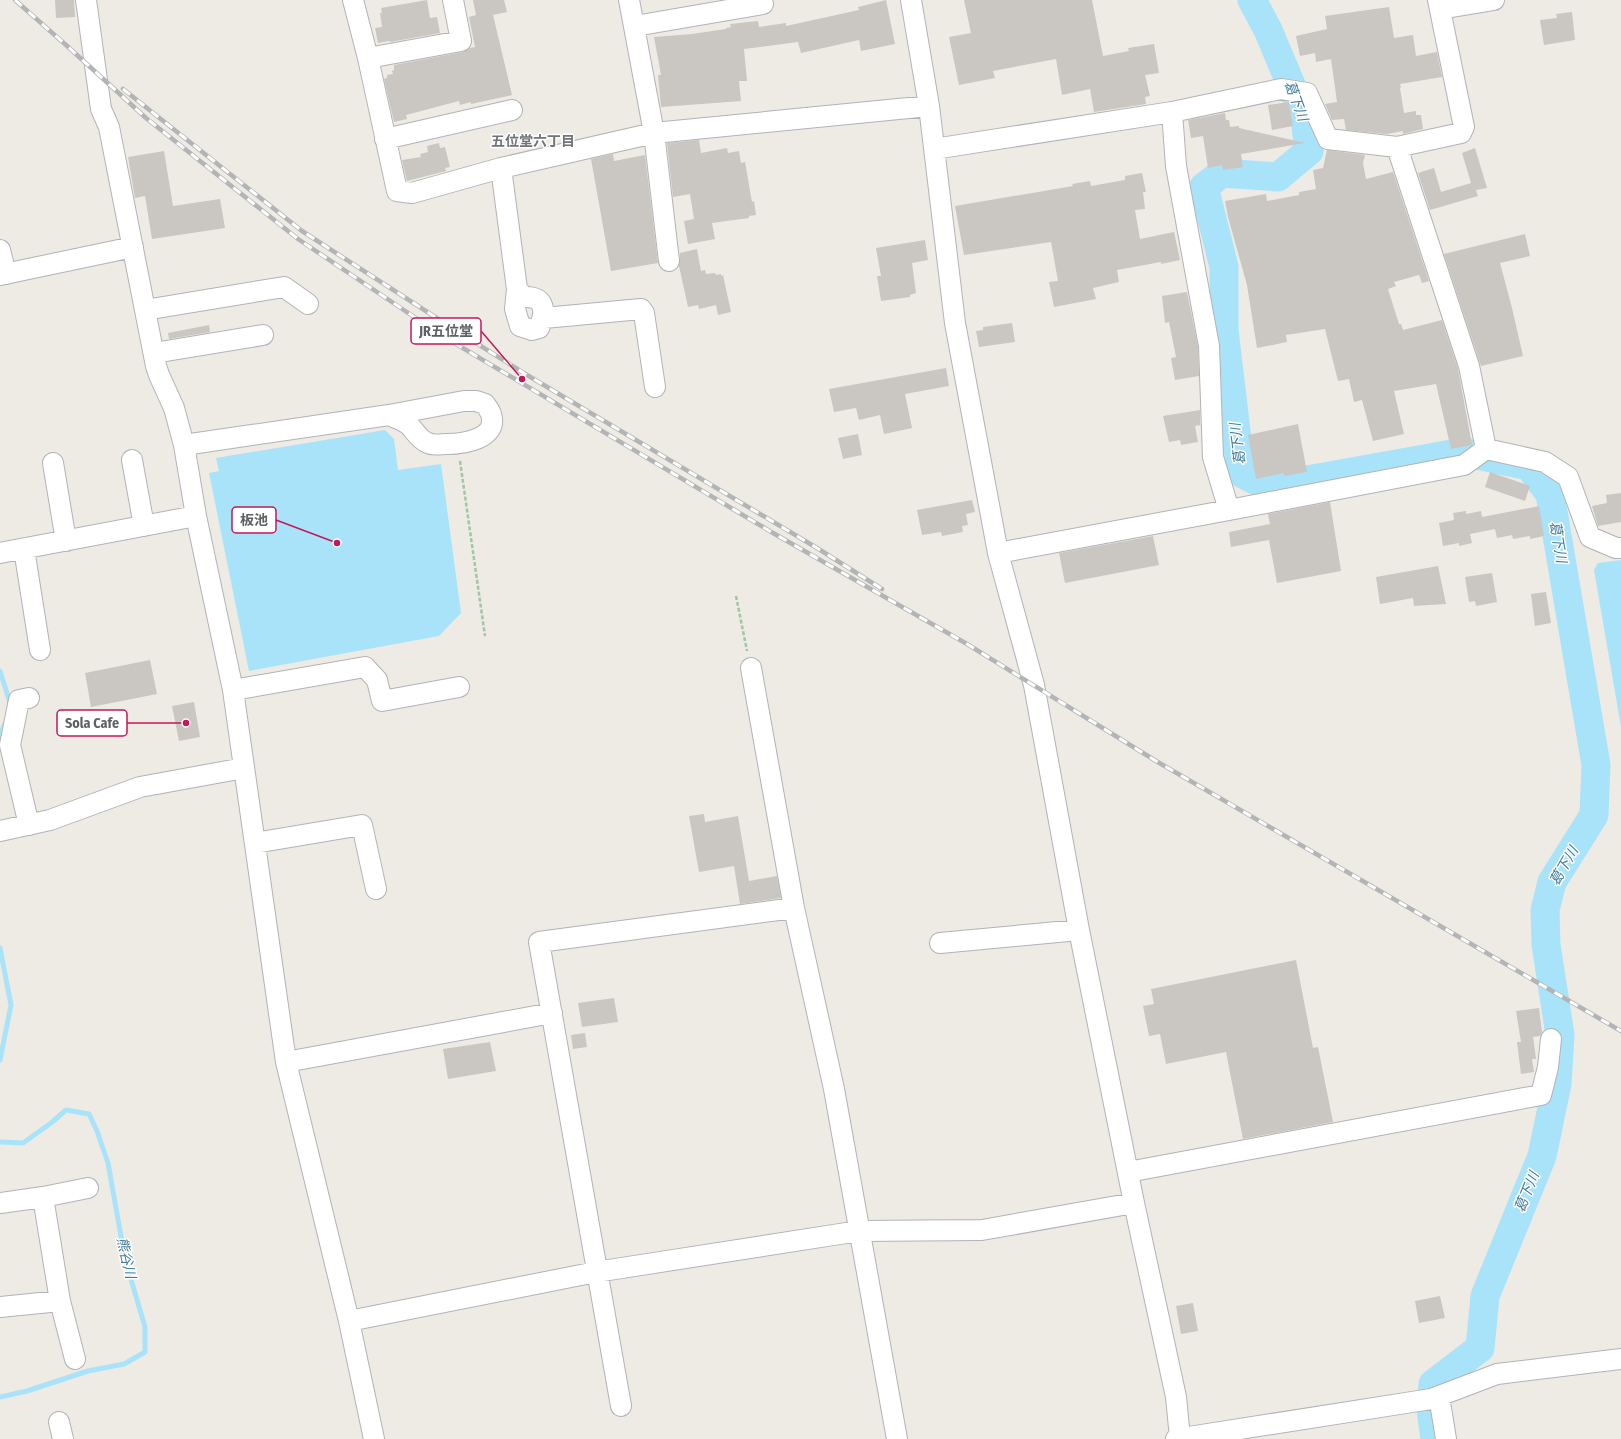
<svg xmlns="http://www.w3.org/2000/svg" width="1621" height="1439" font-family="'Fira Sans Condensed','Noto Sans JP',sans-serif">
  <rect width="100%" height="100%" fill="#eeebe5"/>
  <path fill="#a9e3fa" d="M385,430L394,439L398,470L441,464L461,613L439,636L249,671L209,473L219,471L216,458Z
    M1621,560V727L1594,570L1598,563Z"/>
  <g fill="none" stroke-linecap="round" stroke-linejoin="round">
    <path stroke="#a9e3fa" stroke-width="5" d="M0,671L11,706
      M0,737L4,725
      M0,948L11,1005L0,1060
      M0,1142L23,1143L51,1123L66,1110L89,1114L97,1131L108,1163L125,1259L145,1327V1352L124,1364L88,1371L27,1391L0,1397"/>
    <path stroke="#a9e3fa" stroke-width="29" d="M1252,0L1268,30L1305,118L1309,151L1278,177L1222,173L1204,187L1224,267V330L1241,473L1268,487L1463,452L1529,466L1550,494L1596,765L1594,815L1552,882L1545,910L1546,945L1560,1035L1557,1084L1542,1156L1485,1296L1480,1348L1433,1384L1431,1410L1435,1439"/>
  </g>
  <path fill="#cac6c2" d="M55,0H74L75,17L56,18Z
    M427,0L430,18L437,17L440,33L390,42L389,41L378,43L375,28L382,27L380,13H382L381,8Z
    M473,0H504L507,12L493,15L512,95L471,104V102L460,105L459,101L406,115L407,119L394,122L384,79L387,78V75L393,74L392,71L394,70V65L463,52L470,48L475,47L469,17L476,15Z
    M886,0L895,44L861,51L859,40L801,53L798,42L744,49L747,81H739L741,101L661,107L658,75H661L654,37L692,34L726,29V28L731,27L730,24L758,21L759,27L786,23V26L859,10L858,7Z
    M964,0H1092L1103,56L1129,51L1128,48L1154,44L1159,73L1145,75L1150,96L1145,97L1146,104L1094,112L1090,89L1062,95L1056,59L993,71L995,78L959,85L949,37L971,33Z
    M1389,7L1394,38L1413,35L1416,56L1437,52L1442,77L1400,84L1401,87L1400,88L1404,113L1416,111V115H1421L1423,129L1403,134V131L1387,134L1346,130L1344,119L1332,120L1325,104L1337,102L1331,59L1316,62L1315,53L1300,56L1296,36L1327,29L1325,16Z
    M1572,12L1575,40L1544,45L1540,20L1557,18L1556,14Z
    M1289,102L1293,126L1272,130L1268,105Z
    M1225,113L1226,120H1229L1230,127L1239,126V128L1305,143L1241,154L1243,167L1223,170L1222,165L1208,168L1203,136L1191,138L1188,120Z
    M699,140L701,153L727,148L728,153L739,151L741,163L745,162L752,202L754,201L756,215L749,216V218L712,223L715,239L688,244L684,221L694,219L690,194L673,197L667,143Z
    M439,143L440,148L445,147L450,167L445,168L446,171L407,181L402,160L421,157L420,154L428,152L427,146Z
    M1475,148L1487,188L1476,190L1478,196L1430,210L1418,173L1434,168L1441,192L1471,183L1462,153Z
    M1327,150L1365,155L1363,163L1366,179L1393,172L1429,281L1422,283L1419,275L1394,282L1396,286L1388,289L1399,324H1401L1403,330L1442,320L1458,369L1472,445L1451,449L1436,384L1394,391L1404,434L1373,441L1362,400L1354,402L1349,379L1338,381L1325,329L1286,335L1287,342L1257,348L1247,285L1228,217L1225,201L1266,194L1267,201L1299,195V192L1316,189L1313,170L1323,168Z
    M164,151L173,206L220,199L225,228L152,239L145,196L135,198L128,157Z
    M613,154L614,161L645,155L658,263L611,271L591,159Z
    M1142,173L1146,192H1143L1145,209L1135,210L1140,239L1174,232L1180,260L1161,264V262L1117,270L1119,282L1093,288L1096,299L1054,307L1049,282L1058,281L1051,242L964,255L955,206L1073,186L1072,184L1090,181L1091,186L1125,180V176Z
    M1525,234L1530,256L1500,263L1512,308L1523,356L1481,366L1444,254Z
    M925,240L928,260L912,263L916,293L910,295V297L881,301L877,276H881L876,248Z
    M697,249L701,271L705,270L706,274L715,273L716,275L721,274V276L723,275L731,312L718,315L716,305L699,309L698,305L688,307L679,266L680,253Z
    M1187,292L1198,347L1199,376L1175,380L1171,358L1176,357L1169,322L1165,323L1162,296Z
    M1012,323L1015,342L979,347L976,331L983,330V327Z
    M209,325L210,332L169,339L168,333Z
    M946,368L949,386L905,394L912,428L884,434L880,415L859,420L856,408L834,412L829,389Z
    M1200,410V425L1195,426L1198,442L1181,445L1180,440L1169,442L1163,416Z
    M1298,424L1307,472L1284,476V473L1256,479L1248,435Z
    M858,434L862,455L843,459L838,438Z
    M1490,472L1530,486L1525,501L1485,487Z
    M1621,493V522L1598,526L1592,506L1607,503L1606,495Z
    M972,500L975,512L966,514L968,525L962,526L963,532L942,536L941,532L922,535L917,510Z
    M1330,502L1341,571L1277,583L1269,540L1231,547L1229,532L1270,524L1268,514Z
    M1539,506L1544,536L1530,539V536L1513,539L1512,535L1497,538L1495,529L1470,534L1472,543L1459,546V543L1443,546L1439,523L1454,520L1453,513L1466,511V514L1481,511L1482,517Z
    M1153,536L1159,565L1065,583L1059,553Z
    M1438,566L1446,604L1414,606L1413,598L1380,604L1376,577Z
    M1492,573L1497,602L1476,606L1475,601L1469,602L1465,577Z
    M1546,592L1551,623L1535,626L1531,594Z
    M150,660L157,694L91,707L85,673Z
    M194,702L200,737L179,741L172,706Z
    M704,814L705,822L738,816L749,881L777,876L781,898L740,904L734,866L699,872L689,816Z
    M1296,960L1313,1048L1318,1047L1333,1122L1243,1139L1226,1052L1166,1064L1160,1034L1149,1036L1143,1006L1154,1004L1151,989Z
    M614,998L618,1022L582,1027L578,1003Z
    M1539,1008L1542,1032L1540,1036L1533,1037L1536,1059H1532L1534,1072L1521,1074L1517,1042H1521L1516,1011Z
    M585,1033L587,1047L573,1049L571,1035Z
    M490,1042L496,1071L448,1079L443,1049Z
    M1440,1296L1445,1318L1419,1323L1415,1301Z
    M1193,1303L1198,1331L1181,1334L1176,1306Z"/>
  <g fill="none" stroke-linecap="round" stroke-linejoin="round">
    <g stroke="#b0b3b7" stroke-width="22">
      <path id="minor" d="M86,0L101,109L109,127L156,366L159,375L174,408L184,445L196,516L233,690L286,1062L349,1321L596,1272L859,1231L982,1230L1134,1203
        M353,0L368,58L397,191L412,193L501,168L654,133L929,106
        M629,0L654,133L669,261
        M911,0L929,106L955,323L998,553L1034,685L1079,930L1134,1203L1176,1397L1180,1438
        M1440,9L1494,0
        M635,26L763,4
        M368,58L461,41L453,0
        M1172,112L1176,166L1209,346L1213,457L1229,510
        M385,139L512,110
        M1397,147L1469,366L1486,449
        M934,149L1172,112L1281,89L1307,93L1328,139L1397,147L1461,133L1464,127L1438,0
        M501,168L517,289
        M0,250L6,274
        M0,275L133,247
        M517,289L524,297C546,296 546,312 539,328L532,330L520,326L515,309Z
        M145,310L284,287L308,304
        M544,318L641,309L644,313L655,387
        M154,353L263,335
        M184,445L389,415L464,401H476L485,404C487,407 490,411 491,414C499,439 463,444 447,444C440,444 432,446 426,442C419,439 414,430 409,425C403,420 395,418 389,415
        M132,460L144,526
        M53,463L66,541
        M24,549L40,650
        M0,553L196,516
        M998,553L1229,510L1464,465L1486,449L1545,462L1568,477L1590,537L1616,548H1621
        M751,668L794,908L834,1089L897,1439
        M233,690L365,667L377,680L382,701L459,687
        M29,825L10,745L19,700L29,698
        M0,831L50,820L140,787L244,768
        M255,843L362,825L376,889
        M940,943L1079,930
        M286,1062L552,1013
        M1128,1172L1541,1095L1548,1067L1551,1039
        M43,1197L60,1301L75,1359
        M0,1203L43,1197L88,1188
        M0,1307L60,1301
        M349,1321L374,1439
        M1439,1396L1446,1439
        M621,1406L539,942L794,908
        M59,1422L63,1439
        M1176,1439L1431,1399L1497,1374L1621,1359"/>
    </g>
    <path stroke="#9ec7a3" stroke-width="2.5" stroke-dasharray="4 2" stroke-linecap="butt" d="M460,461L485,636
      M736,596L747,651"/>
    <use href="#minor" stroke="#fff" stroke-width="20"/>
    <g stroke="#b3b4b5" stroke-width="4.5">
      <path id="rail" d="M15,0L66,45L146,118L298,239L441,335L773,533L967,644L1156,761L1621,1031
        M123,89L302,231L446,324L527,375L817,548L882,589"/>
    </g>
    <use href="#rail" stroke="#fff" stroke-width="3" stroke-dasharray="9" stroke-linecap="butt"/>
  </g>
  <g text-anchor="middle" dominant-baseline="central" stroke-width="3" stroke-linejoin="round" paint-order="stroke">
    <g font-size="14" font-style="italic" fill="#417a9b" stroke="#fff">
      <text transform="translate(1296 101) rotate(70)">葛下川</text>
      <text transform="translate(1238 444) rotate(-97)">葛下川</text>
      <text transform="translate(1558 542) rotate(80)">葛下川</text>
      <text transform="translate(1564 866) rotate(-60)">葛下川</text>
      <text transform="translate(1527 1192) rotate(-68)">葛下川</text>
      <text transform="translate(126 1258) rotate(77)">熊谷川</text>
    </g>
    <g font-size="14" font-weight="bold" fill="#6e7477" stroke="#fff">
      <text x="533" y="141">五位堂六丁目</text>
    </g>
  </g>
  <path fill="none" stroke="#c2185b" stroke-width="1.5" d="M522 379L481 331M337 543L276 520M186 723L127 723"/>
  <g fill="#c2185b" stroke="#fff" stroke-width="1.5">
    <circle cx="522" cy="379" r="4"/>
    <circle cx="337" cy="543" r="4"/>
    <circle cx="186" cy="723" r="4"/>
  </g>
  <g fill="#fff" stroke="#c2185b" stroke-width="1.5">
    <rect x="411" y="318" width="70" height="26" rx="4"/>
    <rect x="232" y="507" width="44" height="26" rx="4"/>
    <rect x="57" y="710" width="70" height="26" rx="4"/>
  </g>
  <g font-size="14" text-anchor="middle" font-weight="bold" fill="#5d6165">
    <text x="446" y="336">JR五位堂</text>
    <text x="254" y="525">板池</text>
    <text x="92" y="728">Sola Cafe</text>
  </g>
</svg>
